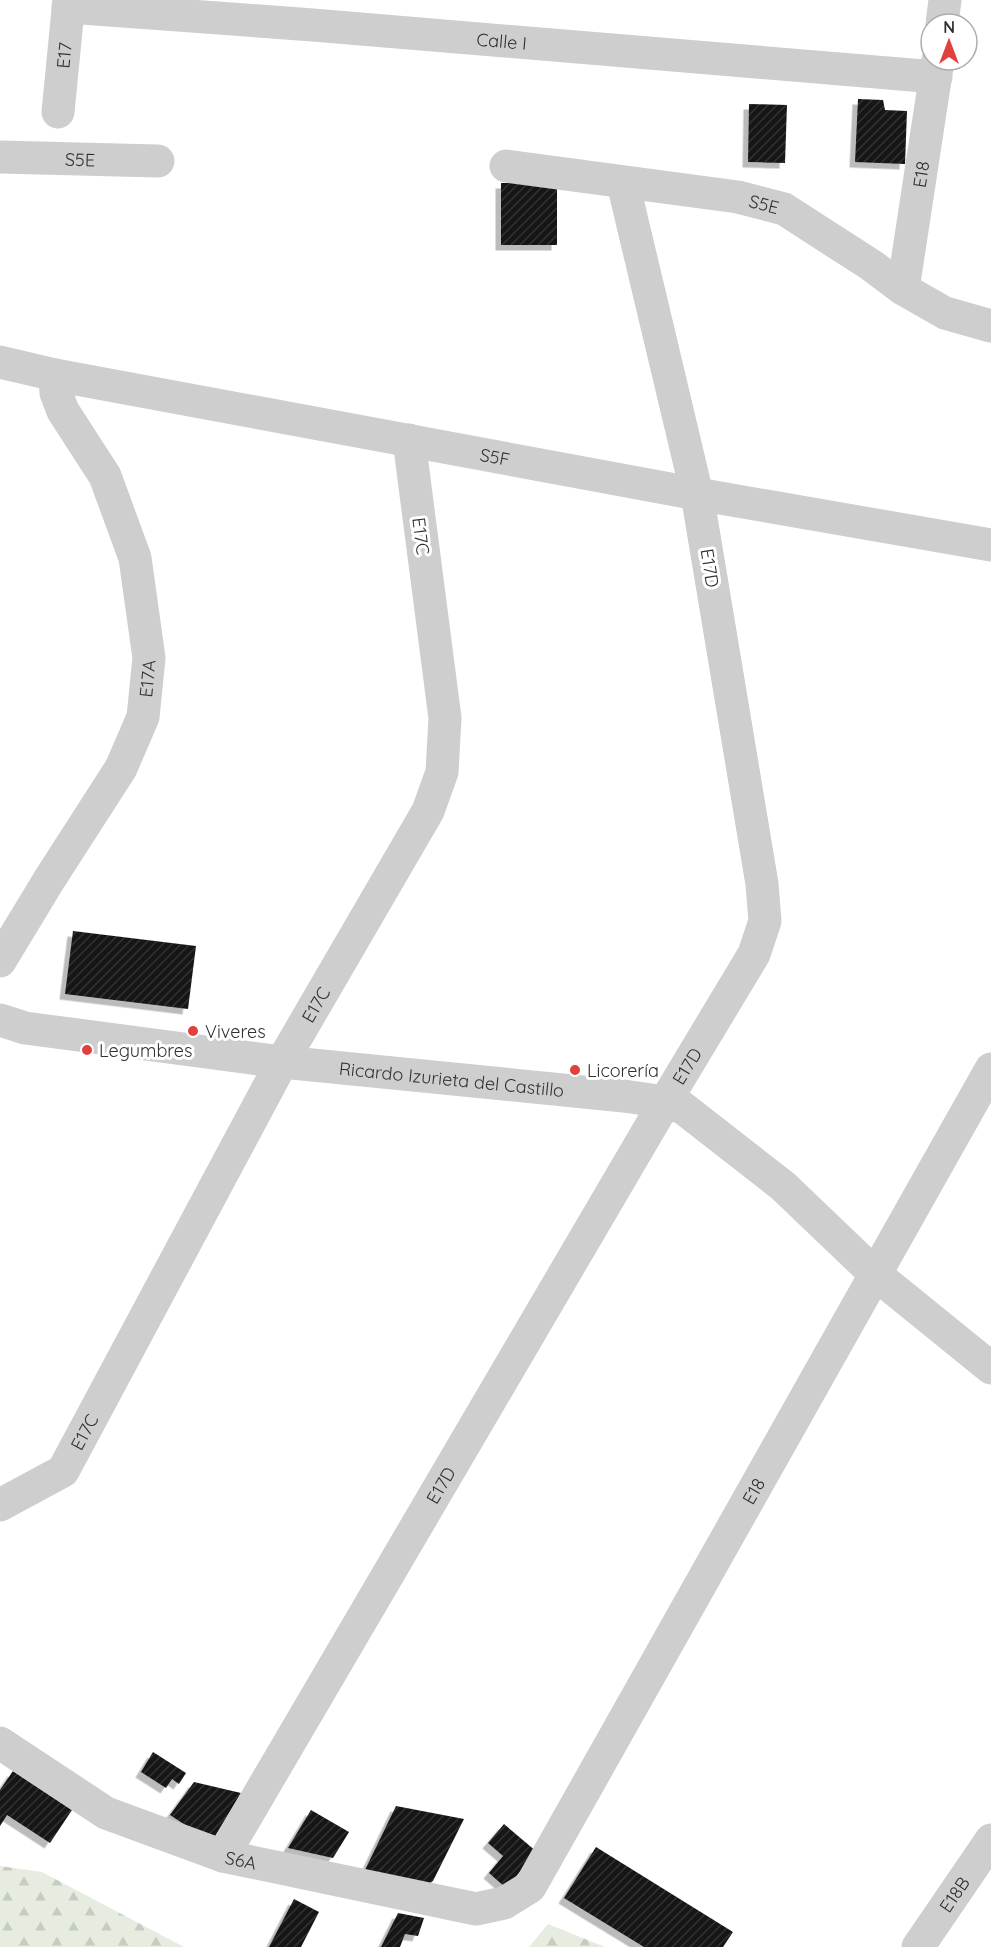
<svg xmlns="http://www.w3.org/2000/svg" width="991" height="1947" font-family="Quicksand,sans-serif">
  <defs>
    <pattern id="forest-firs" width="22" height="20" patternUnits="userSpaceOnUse" patternTransform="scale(1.5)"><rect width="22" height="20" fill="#e6ede0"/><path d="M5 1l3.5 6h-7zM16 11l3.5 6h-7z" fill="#c6ccc1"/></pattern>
    <pattern id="building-hatch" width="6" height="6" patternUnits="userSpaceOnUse" patternTransform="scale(1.5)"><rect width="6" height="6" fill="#181818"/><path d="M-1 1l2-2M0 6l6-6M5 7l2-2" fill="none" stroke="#313131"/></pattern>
    <filter id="shadow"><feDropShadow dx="-5.5" dy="5.5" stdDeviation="0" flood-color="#0004"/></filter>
  </defs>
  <rect width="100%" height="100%" fill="#fff"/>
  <path fill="url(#forest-firs)" d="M0,1866L42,1872L184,1947H0Z
    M548,1924L605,1947H529Z"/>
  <path fill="url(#building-hatch)" filter="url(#shadow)" d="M858,99L883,100L885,110L907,111L905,164L855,162Z
    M749,104L787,105L785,163L748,162Z
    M501,183H557V245H501Z
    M73,931L196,946L188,1009L65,994Z
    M153,1752L186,1773L179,1784L172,1779L166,1788L141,1772Z
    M13,1771L72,1810L50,1843L7,1815L0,1826V1790Z
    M194,1782L241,1793L214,1838L202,1836L170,1815Z
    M396,1806L464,1819L433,1881L429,1884L365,1870Z
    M311,1810L349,1832L333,1858L288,1848Z
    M504,1824L537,1852L506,1888L489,1873L503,1856L488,1843Z
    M596,1847L733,1932L723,1947H644L564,1898Z
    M294,1899L319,1912L301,1947H269Z
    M398,1913L424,1918L418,1936L405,1934L400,1947H381Z"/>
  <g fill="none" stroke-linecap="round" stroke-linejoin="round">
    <g stroke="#cecece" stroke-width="33">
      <path id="s1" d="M68,7L313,25L936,77"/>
      <path d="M942,24L945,0"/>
      <path id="s2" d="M58,112L69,0"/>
      <path id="s3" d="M0,157L158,161"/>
      <path id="s4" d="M506,166L738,197L784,209L871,265L903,289L945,313L991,326"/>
      <path id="s5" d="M903,289L938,60"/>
      <path id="s6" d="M0,362L55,375L697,494L991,545"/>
      <path id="s7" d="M0,961L49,880L121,768L143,717L149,658L135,558L105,476L63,411L56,393L55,375"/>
      <path id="s8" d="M0,1020L25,1028L282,1062L624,1096L665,1102L683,1108L783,1186L875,1274L991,1368"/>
      <path id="s9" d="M0,1505L63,1471L282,1062L428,811L442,772L445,718L409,440"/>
      <path id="s10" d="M0,1743L106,1813L223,1856L476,1909L504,1903L530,1887L991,1069"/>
      <path id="s11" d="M223,1856L665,1102L754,954L765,921L762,884L697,494L623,183"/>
      <path id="s12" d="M918,1947L991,1840"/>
    </g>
  </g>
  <g fill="#e0413c" stroke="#fff" stroke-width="2">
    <circle cx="193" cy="1031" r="6"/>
    <circle cx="87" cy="1050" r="6"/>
    <circle cx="575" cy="1070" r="6"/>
  </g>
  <g text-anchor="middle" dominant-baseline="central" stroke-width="6" stroke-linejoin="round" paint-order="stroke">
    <g font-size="18" fill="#313131" stroke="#fff">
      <text stroke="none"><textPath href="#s1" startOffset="435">Calle I</textPath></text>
      <text stroke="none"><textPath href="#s2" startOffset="57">E17</textPath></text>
      <text stroke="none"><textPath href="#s3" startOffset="80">S5E</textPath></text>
      <text stroke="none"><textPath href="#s5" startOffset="116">E18</textPath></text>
      <text stroke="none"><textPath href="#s4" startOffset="261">S5E</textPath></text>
      <text stroke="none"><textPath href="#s6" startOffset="504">S5F</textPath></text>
      <text transform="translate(421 536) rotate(83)">E17C</text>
      <text transform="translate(710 568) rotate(81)">E17D</text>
      <text stroke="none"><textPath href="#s7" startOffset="322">E17A</textPath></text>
      <text stroke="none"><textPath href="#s9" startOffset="602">E17C</textPath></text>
      <text stroke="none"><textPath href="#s11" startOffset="916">E17D</textPath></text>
      <text stroke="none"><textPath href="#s8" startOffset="456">Ricardo Izurieta del Castillo</textPath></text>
      <text stroke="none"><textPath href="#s9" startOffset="116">E17C</textPath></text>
      <text stroke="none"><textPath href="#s11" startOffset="430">E17D</textPath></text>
      <text stroke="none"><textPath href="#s10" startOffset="1024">E18</textPath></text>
      <text stroke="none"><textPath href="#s10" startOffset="270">S6A</textPath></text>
      <text stroke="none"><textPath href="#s12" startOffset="64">E18B</textPath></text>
    </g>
    <g font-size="18" fill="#313131" stroke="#fff" text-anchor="start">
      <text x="205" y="1031">Viveres</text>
      <text x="99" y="1050">Legumbres</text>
      <text x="587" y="1070">Licorería</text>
    </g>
  </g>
  <g transform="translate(949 42)"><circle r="28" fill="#ffffff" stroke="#adadad" stroke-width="1.5"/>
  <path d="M0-4.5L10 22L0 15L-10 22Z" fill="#e0413c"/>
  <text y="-9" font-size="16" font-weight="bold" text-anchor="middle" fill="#313131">N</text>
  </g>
</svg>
